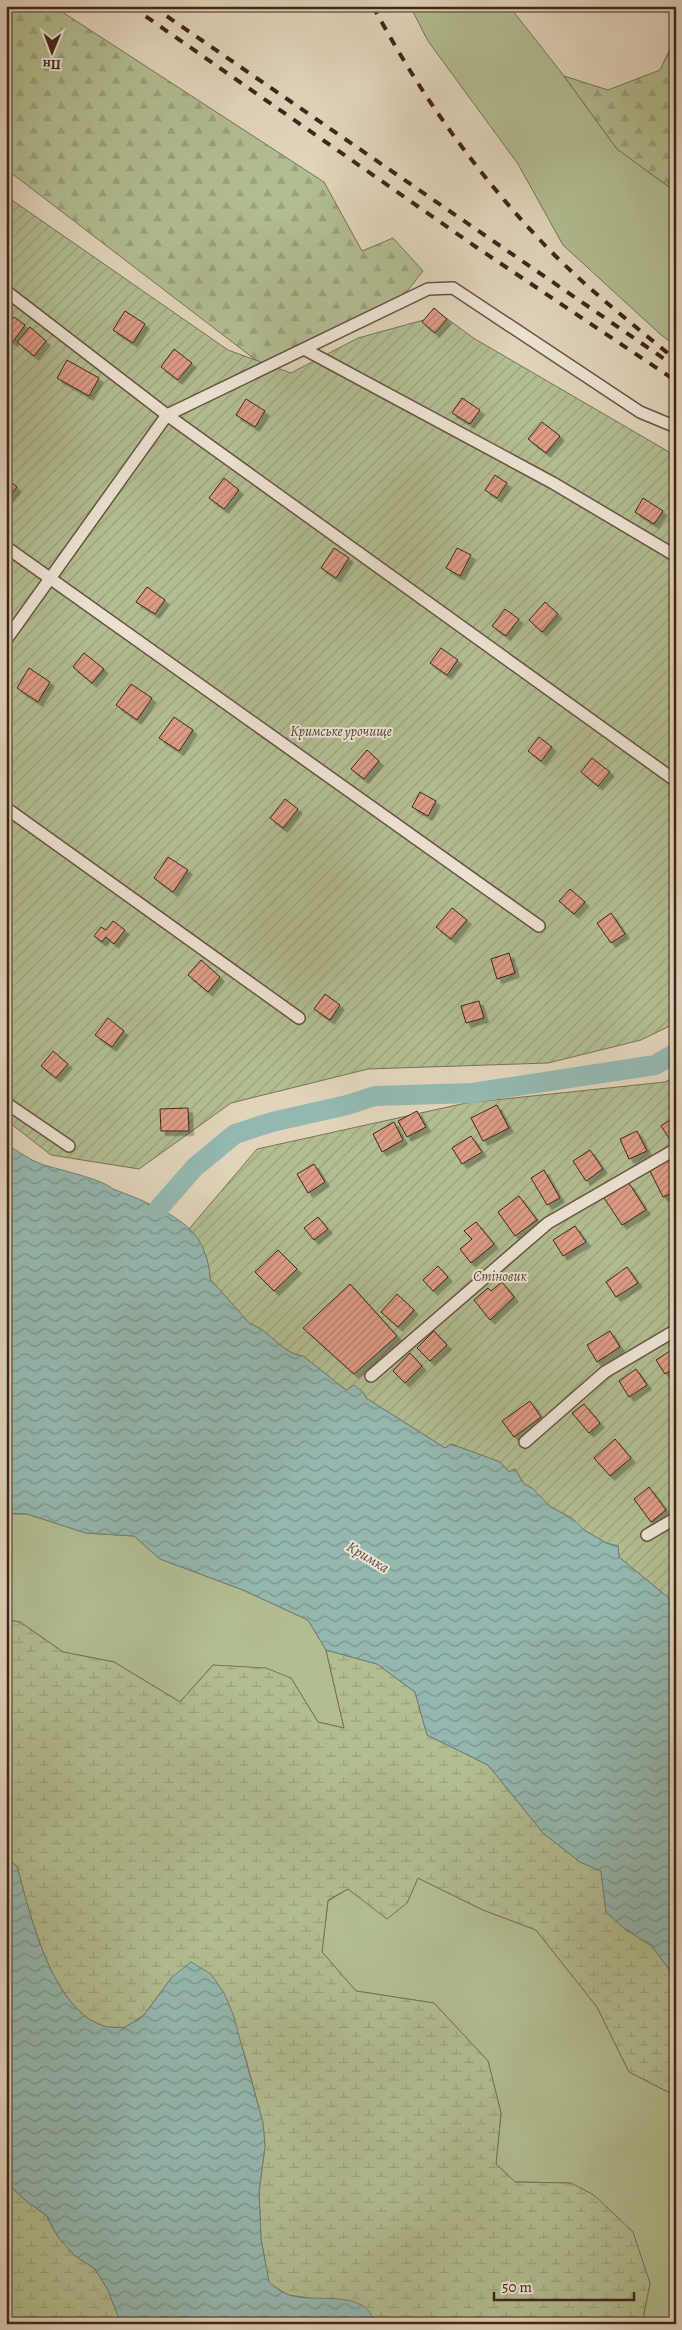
<svg xmlns="http://www.w3.org/2000/svg" width="682" height="2330" font-family="Alegreya,serif">
  <defs>
    <pattern id="forest-firs" width="22" height="20" patternUnits="userSpaceOnUse" patternTransform="scale(1.25)"><rect width="22" height="20" fill="#b2bd91"/><path d="M5 1l3.5 6h-7zM16 11l3.5 6h-7z" fill="#9aa27c"/></pattern>
    <pattern id="wetland-marsh" width="20" height="14" patternUnits="userSpaceOnUse" patternTransform="scale(1.25)"><rect width="20" height="14" fill="#b2bd91"/><path d="M1 5h8M5 5V1M11 12h8M15 12V8" fill="none" stroke="#9aa27c"/></pattern>
    <pattern id="garden-furrows" width="10" height="10" patternUnits="userSpaceOnUse" patternTransform="scale(1.25)"><rect width="10" height="10" fill="#b2bd91"/><path d="M-1 1l2-2M0 10L10 0M9 11l2-2" fill="none" stroke="#9aa27c"/></pattern>
    <pattern id="water-waves" width="16" height="10" patternUnits="userSpaceOnUse" patternTransform="scale(1.25)"><rect width="16" height="10" fill="#94b8b0"/><path d="M0 5q4-4 8 0t8 0" fill="none" stroke="#7a958e"/></pattern>
    <pattern id="building-hatch" width="6" height="6" patternUnits="userSpaceOnUse" patternTransform="scale(1.25)"><rect width="6" height="6" fill="#de9d85"/><path d="M-1 1l2-2M0 6l6-6M5 7l2-2" fill="none" stroke="#b5806c"/></pattern>
    <filter id="shadow"><feDropShadow dx="4.5" dy="4.5" stdDeviation="0" flood-color="#0004"/></filter>
  </defs>
  <rect width="100%" height="100%" fill="#e1d4bb"/>
  <filter id="stains"><feTurbulence type="fractalNoise" baseFrequency=".004" numOctaves="4"/><feColorMatrix values="0 0 0 0 .2 0 0 0 0 .09 0 0 0 0 .02 0 0 0 .5 -.17"/></filter>
  <radialGradient id="worn" r=".72"><stop offset=".6" stop-color="#630" stop-opacity="0"/><stop offset="1" stop-color="#630" stop-opacity=".3"/></radialGradient>
  <path fill="#b2bd91" stroke="#787256" d="M410,6H509L564,76L617,149L676,192V346L660,334L563,245L518,164L428,41Z
    M6,1514H27L86,1533L134,1536L160,1559L243,1590L308,1620L326,1650L344,1728L318,1722L291,1678L213,1665L180,1702L114,1662L63,1652L20,1622L6,1620Z
    M418,1878L483,1910L536,1930L597,2007L629,2072L674,2095L676,2134L672,2140L676,2193V2324H642L650,2283L571,2183L515,2182L496,2164L501,2113L488,2061L434,2003L356,1991L322,1952L328,1901L348,1889L407,1903Z"/>
  <path fill="url(#forest-firs)" stroke="#787256" d="M6,6H53L324,182L362,251L393,238L423,271L404,295L261,364L6,169Z
    M676,36V192L617,149L564,76L608,90L660,70Z"/>
  <path fill="url(#wetland-marsh)" stroke="#787256" d="M6,1620L20,1622L63,1652L114,1662L180,1702L213,1665L266,1668L291,1678L318,1722L344,1728L326,1650L377,1664L415,1692L427,1735L488,1765L543,1833L580,1862L601,1871L606,1912L625,1929L652,1946L676,1979V2099L674,2095L629,2072L597,2007L536,1930L483,1910L418,1878L407,1903L387,1919L348,1889L328,1900L322,1952L356,1991L434,2003L488,2061L501,2113L496,2164L515,2182L571,2183L594,2195L633,2232L650,2283L642,2324H375L374,2317L310,2298L288,2295L269,2283L261,2239L259,2192L265,2146L263,2123L245,2056L238,2035L172,1977L144,2015L124,2028C117,2027 107,2028 101,2025C51,2007 29,1911 17,1866L6,1859Z
    M6,2182L26,2201L46,2215L58,2237L74,2255L95,2269L108,2290L121,2324H6Z"/>
  <path fill="url(#garden-furrows)" stroke="#787256" d="M6,196L228,350L291,373L358,338L442,315L475,339L676,456V1023L641,1040L548,1063L368,1069L231,1103L139,1169L51,1155L6,1120Z
    M676,1076V1604L619,1557L618,1546L606,1543L584,1530L573,1519L551,1507L532,1488L524,1484L515,1469L509,1472L500,1462L451,1444L445,1448L366,1398L363,1392L346,1390L303,1356C282,1354 270,1330 250,1324L210,1279C210,1263 201,1239 189,1229L257,1149L466,1103L665,1082Z"/>
  <path fill="url(#water-waves)" stroke="#727e75" d="M6,1144C18,1151 31,1161 44,1165C60,1170 102,1179 113,1189C137,1198 179,1214 195,1235C204,1245 210,1266 210,1279L250,1324C270,1330 282,1354 303,1356L346,1390L354,1385L363,1392L366,1398L445,1448L451,1444L500,1462L509,1472L515,1469L524,1484L532,1488L551,1507L573,1519L584,1530L606,1543L618,1546L619,1557L676,1604V1979L652,1946L625,1929L606,1912L601,1871L580,1862L543,1833L488,1765L427,1735L415,1692L377,1664L326,1650L308,1620L243,1590L160,1559L134,1536L86,1533L27,1514L6,1513Z
    M6,1859L17,1866C29,1911 51,2007 101,2025C107,2028 117,2027 124,2028L144,2015L172,1977L191,1962L211,1974L224,1993L233,2014L263,2123L265,2146L259,2192L261,2239L269,2282C275,2287 282,2293 289,2295C316,2304 366,2287 375,2324H121L108,2290L95,2269L74,2255L58,2237L46,2215L26,2201L6,2182Z"/>
  <g fill="none" stroke-linecap="round" stroke-linejoin="round">
    <path stroke="#94b8b0" stroke-width="20" d="M159,1208L195,1167L235,1134L272,1122L347,1105L375,1096L472,1093L655,1065L676,1053"/>
  </g>
  <path fill="url(#building-hatch)" stroke="#3e261c" filter="url(#shadow)" d="M434,308L447,319L435,333L422,322Z
    M125,311L145,324L133,343L113,330Z
    M14,317L25,325L13,342L6,338V328Z
    M30,327L46,341L34,356L17,342Z
    M174,349L192,363L178,380L161,367Z
    M67,360L99,378L89,396L57,378Z
    M462,398L480,410L470,424L452,413Z
    M246,399L265,411L255,427L236,415Z
    M542,422L560,436L546,453L528,439Z
    M495,475L507,483L497,498L485,490Z
    M6,478L17,487L6,501Z
    M224,478L239,490L224,509L209,498Z
    M643,498L663,511L654,524L635,512Z
    M334,548L349,558L336,578L321,568Z
    M457,548L471,555L460,576L446,568Z
    M147,587L165,600L155,614L136,602Z
    M545,602L558,614L542,632L529,620Z
    M505,609L519,619L506,636L492,626Z
    M441,648L458,660L447,675L430,663Z
    M84,653L104,669L92,683L73,667Z
    M29,668L50,682L38,702L17,688Z
    M131,684L152,698L137,720L116,705Z
    M174,717L193,730L179,751L159,738Z
    M539,737L552,747L541,761L528,751Z
    M367,750L379,761L364,779L351,769Z
    M592,758L610,772L598,786L581,772Z
    M420,792L436,801L428,816L412,807Z
    M285,799L298,809L283,828L270,818Z
    M168,857L188,870L173,892L154,878Z
    M570,889L585,902L574,914L559,901Z
    M452,908L467,920L451,939L436,927Z
    M611,913L625,934L611,943L597,923Z
    M113,921L125,930L114,944L106,937L102,942L94,936L101,927L106,930Z
    M509,953L515,973L497,979L491,959Z
    M201,960L220,977L208,992L188,975Z
    M325,994L340,1005L330,1020L314,1009Z
    M479,1001L484,1018L466,1023L461,1006Z
    M108,1018L124,1031L112,1047L95,1035Z
    M53,1051L68,1064L56,1078L41,1066Z
    M497,1105L509,1128L483,1141L471,1118Z
    M188,1108L189,1131H161L160,1109Z
    M417,1111L426,1127L407,1137L398,1121Z
    M676,1116V1138L671,1141L661,1126Z
    M394,1122L403,1140L382,1152L373,1134Z
    M637,1131L647,1151L629,1159L620,1139Z
    M471,1136L482,1152L462,1164L452,1148Z
    M590,1150L603,1169L586,1181L573,1161Z
    M669,1156L676,1168V1191L663,1197L648,1167Z
    M314,1164L325,1182L308,1193L297,1174Z
    M544,1170L560,1198L547,1205L531,1178Z
    M629,1183L646,1210L622,1225L604,1198Z
    M519,1196L537,1220L515,1236L498,1212Z
    M318,1217L328,1229L314,1240L304,1228Z
    M476,1222L494,1244L471,1263L460,1249L472,1239L464,1231Z
    M575,1226L586,1242L563,1256L553,1240Z
    M278,1250L297,1269L274,1291L255,1272Z
    M438,1266L448,1277L433,1291L423,1280Z
    M627,1267L638,1283L616,1297L606,1282Z
    M502,1282L514,1297L490,1320L474,1300L488,1288L491,1291Z
    M350,1284L397,1336L354,1374L303,1328Z
    M397,1294L414,1310L398,1327L381,1312Z
    M434,1331L447,1345L430,1361L417,1348Z
    M610,1331L620,1347L597,1362L587,1345Z
    M673,1349L676,1354V1367L665,1374L656,1360Z
    M410,1353L422,1366L405,1383L393,1371Z
    M636,1369L647,1385L629,1397L619,1381Z
    M530,1401L541,1417L514,1437L502,1421Z
    M584,1404L600,1423L589,1433L572,1413Z
    M615,1439L631,1458L610,1476L594,1458Z
    M649,1487L666,1510L651,1522L634,1499Z"/>
  <g fill="none" stroke-linecap="round" stroke-linejoin="round">
    <g stroke="#675244" stroke-width="14">
      <path id="service" d="M6,291L167,415L676,781
        M304,349L553,483L676,556
        M6,547L539,926
        M6,640L167,415L428,289L453,288L640,412L676,427
        M6,808L299,1018
        M6,1103L69,1146
        M371,1376L548,1223L676,1149
        M525,1442L605,1372L676,1330
        M647,1535L676,1518"/>
    </g>
    <use href="#service" stroke="#ece3d3" stroke-width="11"/>
    <path stroke="#3e261c" stroke-width="4" stroke-dasharray="9 9" stroke-linecap="butt" d="M131,6L476,247L676,381
      M152,6L676,367
      M373,6C418,91 474,170 540,240C581,284 629,321 676,360"/>
  </g>
  <g text-anchor="middle" dominant-baseline="central" stroke-width="4" stroke-linejoin="round" paint-order="stroke">
    <g font-size="14" font-style="italic" fill="#543" stroke="#ece3d3">
      <text x="341" y="731">Кримське урочище</text>
      <text x="500" y="1276">Стіновик</text>
    </g>
    <g font-size="15" font-style="italic" fill="#544a41" stroke="#ece3d3">
      <text transform="translate(368 1557) rotate(31)">Кримка</text>
    </g>
  </g>
  <rect width="682" height="2330" fill="none" stroke="#e1d4bb" stroke-width="25"/>
  <rect x="8" y="8" width="667" height="2315" fill="none" stroke="#3e261c" stroke-width="2.5"/>
  <rect x="12" y="12" width="657" height="2305" fill="none" stroke="#3e261c"/>
  <g transform="translate(52 52) rotate(181)" stroke="#ece3d3" stroke-width="4" paint-order="stroke">
  <path d="M0-4L9 19L0 12L-9 19Z" fill="#3e261c"/>
  <text y="-8" font-size="14" font-weight="bold" text-anchor="middle" fill="#3e261c">Пн</text>
  </g>
  <path d="M494 2292v8h140v-8" fill="none" stroke="#3e261c" stroke-width="2.5"/>
  <text x="502" y="2292" font-size="15" fill="#3e261c" stroke="#ece3d3" stroke-width="4" paint-order="stroke">50 m</text>
  <rect width="100%" height="100%" filter="url(#stains)"/>
  <rect width="100%" height="100%" fill="url(#worn)"/>
</svg>
